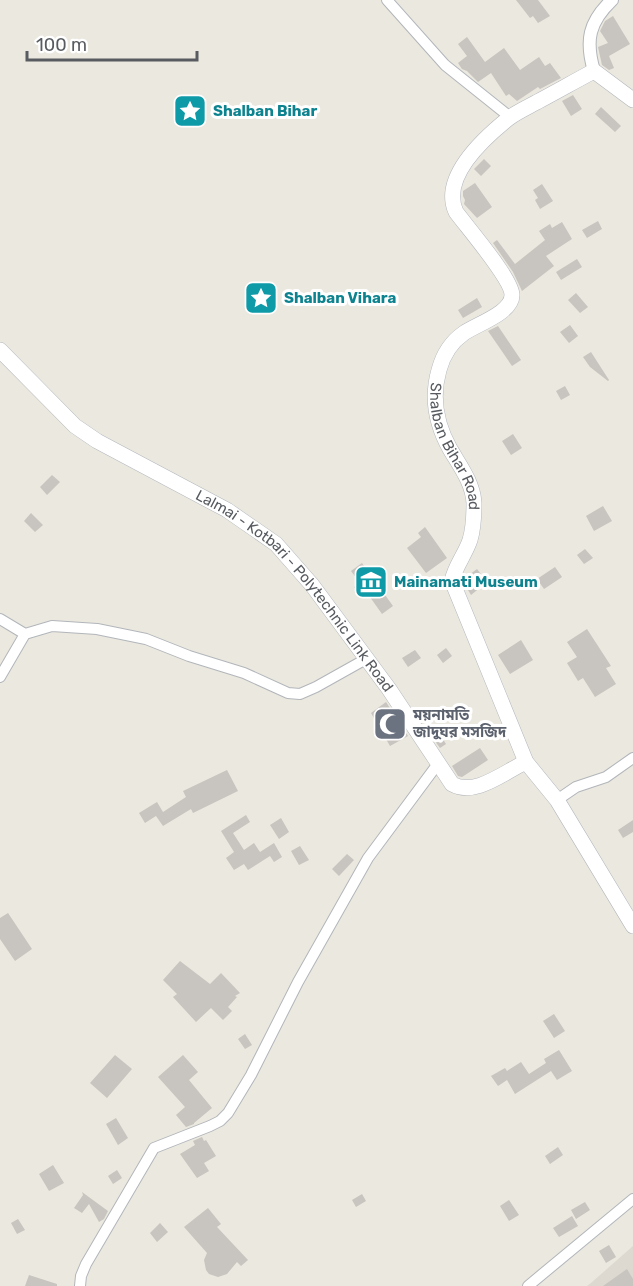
<svg xmlns="http://www.w3.org/2000/svg" width="633" height="1286" font-family="Rubik,'Noto Sans Bengali',sans-serif">
  <rect width="100%" height="100%" fill="#ebe8df"/>
  <path fill="#ddd9d1" d="M633,1246V1286H587L591,1283Z"/>
  <path fill="#c8c4bf" d="M516,0H538L550,16L538,23L533,16L530,18Z
    M613,16L630,44L609,56L614,68L609,70L602,65L598,47L608,43L600,31L605,21Z
    M467,37L485,62L504,48L520,70L539,57L545,66L550,63L561,78L540,89L538,87L517,101L509,94L506,96L491,73L478,82L467,71L462,69L458,63L467,56L458,44Z
    M573,95L582,109L571,116L562,101Z
    M601,107L621,126L615,132L595,114Z
    M484,159L491,166L481,176L474,169Z
    M475,183L492,207L477,218L464,204L465,200L463,196V191Z
    M542,184L553,201L540,209L535,200L538,198L533,190Z
    M598,221L602,229L587,238L582,230Z
    M562,222L572,239L546,256L554,266L522,291L513,272L493,243L497,240L515,264L545,240L539,231L550,224L552,228Z
    M577,259L582,267L561,280L556,272Z
    M576,293L588,307L580,313L568,300Z
    M477,298L482,307L463,318L458,310Z
    M570,325L578,336L569,343L560,332Z
    M498,326L521,360L512,366L488,331Z
    M591,352L609,380L608,381L590,367L583,357Z
    M565,386L570,395L561,400L556,391Z
    M513,434L522,448L511,455L502,441Z
    M52,475L60,482L47,495L40,487Z
    M603,506L612,521L594,531L586,516Z
    M31,513L43,525L35,532L24,521Z
    M425,527L447,558L426,573L407,548L421,537L418,533Z
    M585,549L593,558L584,564L577,555Z
    M362,563L393,606L382,614L365,590L359,594L354,587L360,583L351,571Z
    M555,567L562,577L544,589L537,579Z
    M477,569L487,582L471,595L462,580Z
    M587,629L611,666L606,668L616,684L595,697L583,678L578,681L567,663L577,657L567,642Z
    M521,640L533,660L510,674L498,655Z
    M446,648L452,656L443,663L437,655Z
    M415,650L421,658L408,667L402,658Z
    M386,702L408,736L390,746L371,713Z
    M439,733L446,744L440,748L432,737Z
    M480,748L488,760L462,777L458,776L452,766Z
    M227,770L238,791L193,813L191,809L163,826L156,816L159,814L145,823L139,813L157,802L163,812L186,797L183,791Z
    M246,815L250,822L233,833L244,850L254,843L260,852L274,843L282,857L274,862L270,856L248,870L244,864L234,870L226,858L234,852L221,831Z
    M281,818L289,832L279,839L270,825Z
    M633,820V832L623,838L618,830Z
    M300,846L309,860L299,865L291,851Z
    M347,854L354,860L339,876L332,869Z
    M8,913L32,949L15,961L0,939V918Z
    M180,961L210,984L221,973L240,993L235,996L237,997L228,1007L232,1011L223,1020L211,1008L196,1022L173,997L177,994L163,980Z
    M554,1014L565,1031L554,1038L543,1021Z
    M245,1034L252,1045L245,1049L238,1039Z
    M559,1050L572,1071L557,1080L551,1071L515,1094L507,1080L498,1086L491,1076L505,1068L507,1071L521,1062L529,1074L546,1063L544,1059Z
    M115,1055L132,1069L107,1098L90,1083Z
    M183,1055L198,1072L189,1080L212,1108L194,1123V1124L186,1127L176,1115L185,1107L158,1077Z
    M116,1118L128,1138L118,1145L106,1124Z
    M202,1137L204,1141L206,1140L216,1156L204,1163L209,1171L197,1178L180,1154L195,1145L193,1141Z
    M558,1147L563,1155L550,1164L545,1156Z
    M53,1165L64,1183L49,1191L39,1174Z
    M117,1170L122,1178L113,1184L108,1176Z
    M82,1192L108,1211L104,1219L99,1222L89,1204L82,1213L74,1208L83,1195Z
    M362,1194L366,1201L356,1207L352,1200Z
    M509,1200L519,1215L509,1221L500,1206Z
    M585,1202L590,1210L576,1219L571,1210Z
    M208,1208L221,1224L217,1227L248,1260L241,1266L237,1262L227,1274L218,1277L209,1274L206,1270L204,1260L207,1253L184,1227Z
    M572,1216L578,1226L559,1237L553,1228Z
    M18,1219L25,1230L17,1234L11,1223Z
    M160,1223L168,1232L157,1242L150,1233Z
    M609,1245L616,1257L606,1263L599,1251Z
    M627,1269L633,1279V1286H603Z
    M29,1275L57,1284V1286H25Z"/>
  <g fill="none" stroke-linecap="round" stroke-linejoin="round">
    <g stroke="#b2b6ba" stroke-width="12">
      <path id="minor" d="M387,0L445,65L510,117
        M0,619L25,634
        M0,677L25,634L52,626L97,629L146,639L189,656L244,673L288,693L300,694L316,687L366,659
        M557,800L576,787L606,777L633,758
        M80,1286L81,1276L86,1264L154,1148L210,1126L220,1121L228,1113L251,1075L298,982L368,858L437,765
        M528,1286L633,1199"/>
    </g>
    <g stroke="#b2b6ba" stroke-width="14">
      <path id="tertiary" d="M594,71C585,40 589,22 612,0"/>
    </g>
    <g stroke="#b3b7bc" stroke-width="16">
      <g id="secondary">
        <path id="s1" d="M633,100L594,71C575,81 556,92 537,102C528,107 517,112 509,118C484,138 440,177 456,212C467,227 512,279 512,295C512,313 477,324 464,333C451,342 443,355 439,370C431,398 436,424 450,449C460,466 473,483 474,503C474,514 473,530 470,540C465,555 455,566 452,581L526,762L557,800L633,926"/>
        <path id="s2" d="M0,350L75,426L97,441L227,510L276,544L312,585L389,689L452,784C475,797 504,772 526,762"/>
      </g>
    </g>
    <use href="#minor" stroke="#fff" stroke-width="10"/>
    <use href="#tertiary" stroke="#fff" stroke-width="12"/>
    <use href="#secondary" stroke="#fff" stroke-width="15"/>
  </g>
  <defs>
    <g id="sight-square" transform="scale(1.725)"><rect x="-9" y="-9" width="18" height="18" rx="4" fill="#0f9aa8" stroke="#fff"/><path d="M0-6L1.8-2.2L6-1.7L2.9 1.2L3.7 5.4L0 3.3L-3.7 5.4L-2.9 1.2L-6-1.7L-1.8-2.2Z" fill="#fff"/></g>
    <g id="museum-square" transform="scale(1.725)"><rect x="-9" y="-9" width="18" height="18" rx="4" fill="#0f9aa8" stroke="#fff"/><path d="M0-6L6-3V-2H-6V-3ZM-5-1h2V3h-2ZM-1-1h2V3h-2ZM3-1h2V3H3ZM-6 4H6V6H-6Z" fill="#fff"/></g>
    <g id="mosque-square" transform="scale(1.725)"><rect x="-9" y="-9" width="18" height="18" rx="4" fill="#6b7280" stroke="#fff"/><path d="M3.5-4.9A6 6 0 1 0 3.5 4.9A5 5 0 1 1 3.5-4.9Z" fill="#fff"/></g>
  </defs>
  <g fill-rule="evenodd">
    <use href="#sight-square" x="190" y="111"/>
    <use href="#sight-square" x="261" y="298"/>
    <use href="#museum-square" x="371" y="582"/>
    <use href="#mosque-square" x="390" y="724"/>
  </g>
  <g text-anchor="middle" dominant-baseline="central" stroke-width="6" stroke-linejoin="round" paint-order="stroke">
    <g font-size="15" font-weight="bold" fill="#0d838f" stroke="#fff" text-anchor="start">
      <text x="213" y="111">Shalban Bihar</text>
      <text x="284" y="298">Shalban Vihara</text>
      <text x="394" y="582">Mainamati Museum</text>
    </g>
    <g font-size="15" fill="#585c60" stroke="#fff">
      <text stroke="none"><textPath href="#s1" startOffset="552">Shalban Bihar Road</textPath></text>
      <text stroke="none"><textPath href="#s2" startOffset="386">Lalmai - Kotbari - Polytechnic Link Road</textPath></text>
    </g>
    <g font-size="15" font-weight="bold" fill="#5b616d" stroke="#fff" text-anchor="start">
      <text x="413" y="715">ময়নামতি<tspan x="413" dy="17">জাদুঘর মসজিদ</tspan></text>
    </g>
  </g>
  <path d="M27 51v9h170v-9" fill="none" stroke="#585c60" stroke-width="3"/>
  <text x="36" y="51" font-size="18" fill="#585c60" stroke="#ffffff" stroke-width="4.5" paint-order="stroke">100 m</text>
</svg>
